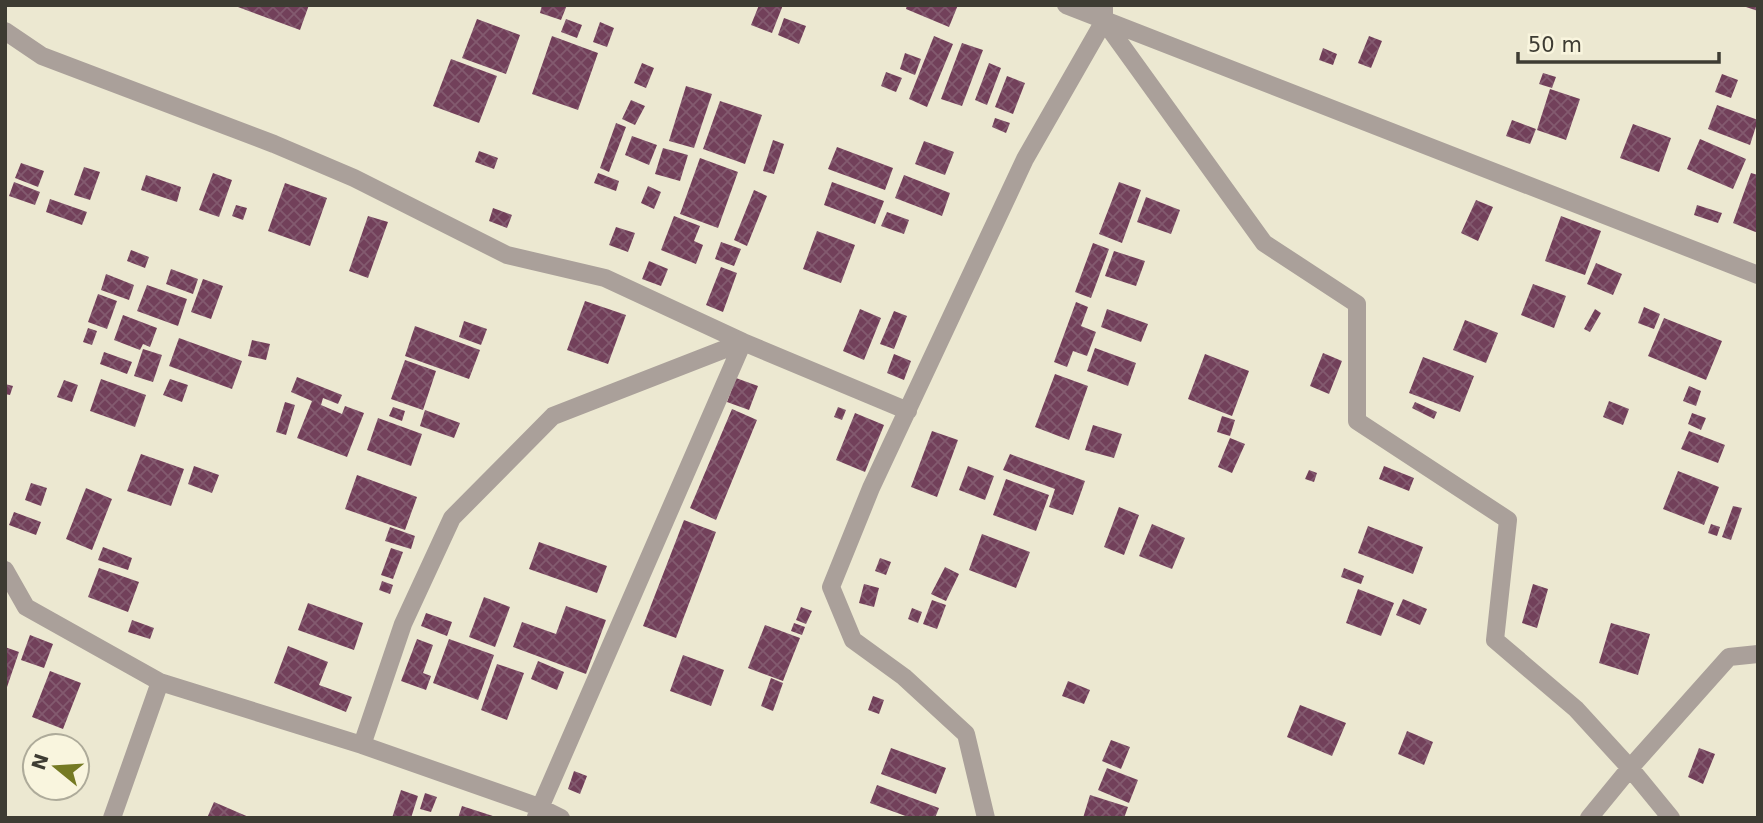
<svg xmlns="http://www.w3.org/2000/svg" width="1763" height="823" font-family="'DejaVu Sans',sans-serif">
  <defs>
    <pattern id="building-cross-hatch" width="8" height="8" patternUnits="userSpaceOnUse" patternTransform="scale(1.75)"><rect width="8" height="8" fill="#72405a"/><path d="M0 0l8 8M0 8l8-8" fill="none" stroke="#835a6f"/></pattern>
  </defs>
  <rect width="100%" height="100%" fill="#ece8d1"/>
  <path fill="url(#building-cross-hatch)" d="M238,5H309L300,30L238,7Z
    M542,5H567L561,20L540,13Z
    M759,5H783L772,33L751,25Z
    M907,5H958L949,27L906,9Z
    M1743,5H1758V11L1743,6Z
    M784,18L806,26L799,44L778,35Z
    M477,19L520,35L506,74L462,58Z
    M566,19L582,25L577,38L561,32Z
    M600,22L614,28L607,47L593,42Z
    M552,36L598,53L578,110L532,94Z
    M934,36L953,44L927,107L909,99Z
    M1369,36L1382,41L1371,68L1358,63Z
    M962,43L983,50L962,106L941,99Z
    M1323,48L1337,54L1333,65L1319,60Z
    M905,53L921,59L915,75L900,69Z
    M451,59L497,76L479,123L433,106Z
    M642,63L654,68L646,88L634,83Z
    M989,63L1001,68L987,105L975,100Z
    M886,72L902,78L896,92L881,86Z
    M1543,73L1556,77L1552,88L1539,84Z
    M1722,74L1738,80L1731,98L1715,92Z
    M1007,76L1025,83L1013,114L995,107Z
    M686,86L712,94L694,148L669,141Z
    M1550,89L1580,99L1566,140L1537,130Z
    M631,100L645,106L635,125L622,119Z
    M720,101L762,115L745,164L703,149Z
    M1717,105L1758,120L1750,145L1708,129Z
    M995,118L1010,123L1006,133L992,127Z
    M1512,120L1536,129L1530,144L1506,136Z
    M616,123L626,127L609,172L600,168Z
    M1633,124L1671,138L1659,172L1620,158Z
    M632,136L657,145L649,165L625,155Z
    M1700,139L1746,159L1733,189L1687,169Z
    M773,140L784,144L774,174L763,171Z
    M924,141L954,152L945,175L915,164Z
    M837,147L893,168L885,190L828,169Z
    M663,148L688,155L680,181L655,174Z
    M479,151L498,158L494,169L475,162Z
    M700,158L738,172L718,228L680,214Z
    M21,163L44,171L38,187L15,178Z
    M84,167L100,172L90,200L74,195Z
    M213,173L232,180L219,217L199,210Z
    M598,173L619,181L616,191L594,183Z
    M1751,173L1758,175V233L1733,223Z
    M146,175L181,187L177,202L141,190Z
    M904,175L950,193L942,216L895,198Z
    M14,182L40,192L35,205L9,196Z
    M832,182L884,201L875,224L824,205Z
    M1119,182L1141,190L1122,243L1099,234Z
    M285,183L327,198L310,246L268,231Z
    M648,186L661,192L654,209L641,203Z
    M754,190L767,196L747,246L734,240Z
    M1146,197L1180,210L1171,234L1137,222Z
    M50,199L87,212L82,225L46,212Z
    M1476,200L1493,207L1478,241L1461,233Z
    M236,205L247,208L243,220L232,216Z
    M1697,205L1722,213L1718,223L1694,215Z
    M493,208L512,215L507,228L489,221Z
    M887,212L909,220L904,234L881,226Z
    M368,216L388,222L368,278L349,271Z
    M674,216L700,226L694,241L703,245L696,264L661,250Z
    M1561,216L1601,231L1585,275L1545,261Z
    M616,227L635,233L628,252L609,245Z
    M817,231L855,245L841,283L803,269Z
    M721,242L741,249L734,266L715,259Z
    M1093,243L1109,249L1091,298L1075,292Z
    M131,250L149,257L145,268L127,261Z
    M1114,251L1145,261L1136,286L1105,276Z
    M649,261L668,269L661,286L642,279Z
    M1596,263L1622,274L1613,295L1587,284Z
    M721,267L737,273L723,312L706,305Z
    M171,269L198,279L193,294L166,284Z
    M106,274L134,285L129,300L101,290Z
    M203,279L223,286L211,319L191,312Z
    M1533,284L1566,296L1554,328L1521,315Z
    M147,285L187,299L178,326L137,311Z
    M98,294L117,301L107,329L88,322Z
    M585,301L626,315L608,364L567,350Z
    M1076,302L1088,307L1081,326L1096,332L1087,356L1073,351L1067,367L1054,362Z
    M1644,307L1660,314L1654,329L1638,323Z
    M860,309L881,318L864,360L843,351Z
    M1107,309L1148,324L1141,342L1101,327Z
    M1595,309L1601,313L1590,332L1584,329Z
    M894,311L907,316L894,349L880,344Z
    M123,315L157,328L150,347L143,344L140,350L114,340Z
    M1664,318L1722,341L1706,380L1648,356Z
    M1465,320L1498,333L1486,363L1453,350Z
    M464,321L487,329L481,345L459,337Z
    M415,326L480,350L469,379L405,356Z
    M88,328L97,331L92,345L83,342Z
    M179,338L242,361L232,389L169,366Z
    M252,340L270,344L266,360L248,356Z
    M1095,348L1136,363L1128,386L1087,371Z
    M143,349L162,355L153,382L134,376Z
    M104,352L132,362L127,374L100,364Z
    M1323,353L1342,361L1329,394L1310,386Z
    M894,354L911,361L904,380L887,373Z
    M1205,354L1249,371L1232,416L1188,399Z
    M1423,357L1474,376L1460,412L1409,393Z
    M405,360L436,371L423,410L391,399Z
    M1055,374L1088,386L1069,440L1035,427Z
    M297,377L342,395L338,404L323,398L321,405L342,414L345,406L364,413L347,457L297,438L312,401L291,392Z
    M736,378L758,386L749,410L727,402Z
    M101,379L146,395L135,427L90,411Z
    M170,379L188,385L182,402L163,395Z
    M64,380L78,385L72,402L57,397Z
    M5,384L13,386L10,395L5,394Z
    M1689,386L1701,391L1696,406L1683,401Z
    M1609,401L1629,409L1623,425L1603,417Z
    M285,402L295,405L286,435L276,432Z
    M1415,402L1437,412L1434,419L1412,408Z
    M393,407L405,411L402,421L389,416Z
    M838,407L846,410L842,420L834,417Z
    M732,409L757,420L716,520L690,508Z
    M425,410L460,423L454,438L420,426Z
    M855,413L884,425L865,472L836,460Z
    M1692,413L1706,418L1701,430L1688,424Z
    M1222,416L1235,420L1230,436L1217,432Z
    M378,418L422,434L411,466L367,450Z
    M1093,425L1122,434L1114,458L1085,450Z
    M932,431L958,440L937,497L911,487Z
    M1689,431L1725,445L1718,463L1681,449Z
    M1230,438L1245,444L1232,473L1218,467Z
    M141,454L184,469L171,506L127,491Z
    M1010,454L1085,481L1073,515L1049,507L1055,489L1003,470Z
    M194,466L219,475L212,493L188,484Z
    M968,466L994,476L985,500L959,490Z
    M1384,466L1414,478L1409,491L1379,479Z
    M1309,470L1317,473L1314,482L1305,479Z
    M1678,471L1719,487L1704,525L1663,509Z
    M357,475L417,497L405,530L345,509Z
    M1006,479L1049,495L1036,531L993,515Z
    M31,483L47,488L41,506L25,500Z
    M86,488L112,499L92,550L66,539Z
    M1733,506L1742,508L1731,540L1722,537Z
    M1119,507L1139,515L1124,555L1104,547Z
    M14,512L41,522L36,535L9,525Z
    M684,520L716,532L676,638L643,626Z
    M1152,524L1185,538L1172,569L1139,556Z
    M1711,524L1720,527L1717,536L1708,533Z
    M1368,526L1423,547L1413,574L1358,553Z
    M390,527L415,536L411,549L385,541Z
    M982,534L1030,552L1016,588L969,570Z
    M539,542L607,566L597,593L529,569Z
    M103,547L132,558L128,570L98,560Z
    M391,548L403,552L393,579L381,575Z
    M880,558L891,562L886,575L875,571Z
    M945,567L959,574L946,601L931,594Z
    M99,568L139,582L128,612L88,597Z
    M1344,568L1364,576L1361,584L1341,577Z
    M382,581L393,585L390,594L379,590Z
    M864,584L879,588L874,607L859,603Z
    M1533,584L1548,589L1537,628L1522,623Z
    M1358,589L1394,603L1381,636L1346,623Z
    M484,597L510,607L495,647L469,637Z
    M1403,599L1427,609L1420,625L1396,615Z
    M932,600L946,605L937,629L923,624Z
    M308,603L363,623L354,650L298,630Z
    M566,606L606,620L586,674L513,647L522,622L556,634Z
    M801,607L812,611L806,624L796,620Z
    M912,608L922,612L918,623L908,619Z
    M426,613L452,622L447,636L421,626Z
    M132,620L154,628L150,639L128,632Z
    M794,623L805,627L802,635L791,631Z
    M1611,623L1650,634L1638,675L1599,663Z
    M765,625L800,638L783,681L748,668Z
    M30,635L53,644L44,668L21,660Z
    M417,639L433,645L423,673L431,676L426,690L401,681Z
    M449,639L494,655L478,700L433,683Z
    M288,646L328,662L319,685L352,697L346,712L274,683Z
    M5,647L19,652L6,690H5Z
    M683,655L724,670L711,706L670,691Z
    M538,661L564,672L557,690L531,679Z
    M497,664L524,673L507,720L481,710Z
    M50,671L81,683L63,729L32,717Z
    M771,678L783,683L773,711L761,706Z
    M1068,681L1090,690L1084,704L1062,696Z
    M873,696L884,700L879,714L868,710Z
    M1300,705L1346,723L1332,756L1287,737Z
    M1407,731L1433,742L1424,765L1398,754Z
    M1111,740L1130,747L1121,769L1102,761Z
    M891,748L946,768L936,794L881,774Z
    M1699,748L1715,754L1703,784L1688,777Z
    M1107,768L1138,780L1129,803L1098,790Z
    M574,771L587,776L580,794L568,789Z
    M877,785L939,808L935,818H911L870,803Z
    M401,790L418,796L411,818H392Z
    M425,793L437,797L431,812L420,809Z
    M1090,795L1128,807L1124,818H1083Z
    M214,802L251,818H207Z
    M462,806L496,817V818H458Z"/>
  <g fill="none" stroke-linecap="round" stroke-linejoin="round">
    <path stroke="#aaa09a" stroke-width="18" d="M1066,5L1758,275
      M1104,5V21L1264,243L1357,304V421L1508,520L1495,640L1576,709L1630,768L1671,818
      M5,31L42,56L274,144L354,178L507,255L605,278L743,342L908,411
      M5,570L26,607L160,682L362,745L539,807L561,818
      M362,745L403,624L452,518L553,416L743,342
      M536,817L743,342
      M112,818L160,682
      M986,818L966,734L904,677L853,640L831,587L871,488L1025,159L1104,21
      M1589,818L1630,768L1729,657L1758,654"/>
  </g>
  <rect width="1763" height="823" fill="none" stroke="#3e3c33" stroke-width="14"/>
  <g transform="translate(56 767) rotate(288)"><circle r="33" fill="#f9f5de" stroke="#aeab9a" stroke-width="2"/>
  <path d="M0-5L12 26L0 18L-12 26Z" fill="#757a23"/>
  <text y="-10" font-size="19" font-weight="bold" text-anchor="middle" fill="#3e3c33">N</text>
  </g>
  <path d="M1518 52v10h201v-10" fill="none" stroke="#3e3c33" stroke-width="3.5"/>
  <text x="1528" y="52" font-size="21" fill="#3e3c33" stroke="#f9f5de" stroke-width="5" paint-order="stroke">50 m</text>
</svg>
